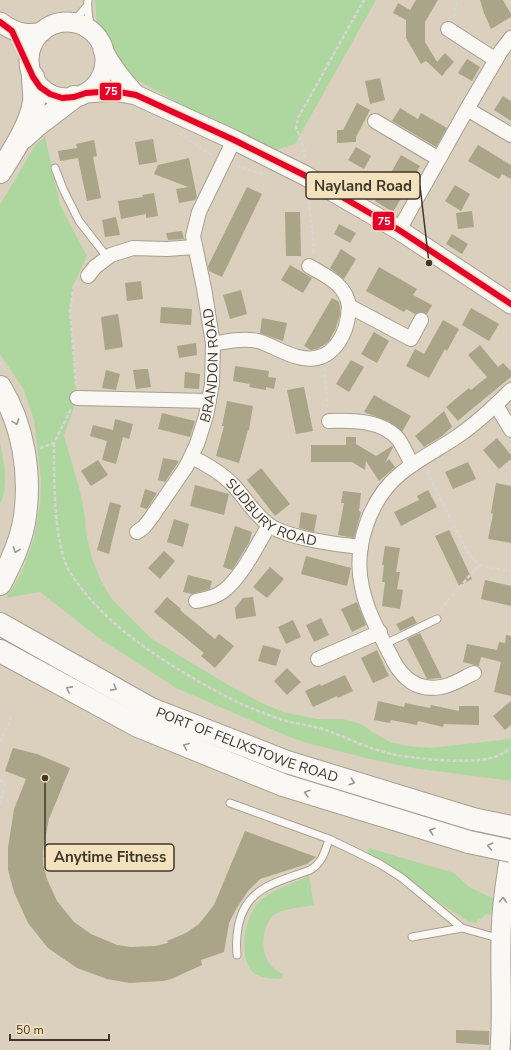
<svg xmlns="http://www.w3.org/2000/svg" width="511" height="1050" font-family="'Nunito Sans',sans-serif">
  <rect width="100%" height="100%" fill="#dad0bd"/>
  <path fill="#aed7a0" d="M95,0H376L295,144L289,146L287,148L285,147L268,153L118,69L107,40L97,27Z
    M45,136L60,205L87,256L74,284L70,310L77,398L64,436L80,491L85,517L86,533L92,558L100,579L111,598L152,639L230,686L262,703L283,712L317,719H342L351,721L363,725L372,732L390,742L408,746L431,748L511,739V781L413,768L374,760L307,743L287,736L176,688L99,638L40,592L6,598L22,572L34,538L40,504L41,480L34,420L24,390L0,354V205L36,144Z
    M0,443C4,460 9,489 0,503Z
    M369,848L454,873L469,887L494,899L491,915L486,914L482,918L478,919L477,923L469,922L431,897L401,876L367,856Z
    M309,876L314,905C303,907 288,908 277,913C271,916 269,921 266,927C260,946 264,966 283,974L282,979C273,978 263,979 255,974C237,961 244,918 258,903C268,891 294,883 309,876Z"/>
  <path fill="#aaa489" d="M416,0H438L425,22V42L437,62L445,53L454,62L444,73V74L442,76L426,61L421,64L406,38V20L393,13L398,3L410,10Z
    M480,0H503L511,14V17L491,29L484,13Z
    M467,59L480,67L472,81L458,73Z
    M380,78L385,100L370,104L365,81Z
    M503,96L511,101V121L494,110Z
    M357,103L370,110L356,137V142L337,143V130H343Z
    M400,108L418,119L421,113L447,128L436,147L392,121Z
    M153,139L157,162L139,165L135,142Z
    M94,140L97,156L93,157L101,198L87,201L78,158L60,161L58,151L77,148L76,144Z
    M478,145L511,165V179L502,174L499,179L468,161Z
    M356,147L371,156L364,169L348,160Z
    M401,155L420,166L393,212L375,201Z
    M189,158L197,197L195,200L179,203L176,189L188,187L154,174L158,165Z
    M455,185L470,194L461,211L445,201Z
    M247,187L262,194L222,277L209,271L208,266Z
    M154,193L158,216L146,218V214L121,219L118,201L143,197L142,195Z
    M472,211L474,227L458,229L456,213Z
    M285,212H300L301,256H286Z
    M116,217L120,235L105,237L102,220Z
    M339,224L356,233L350,243L334,234Z
    M182,231L184,239L168,240L166,233Z
    M452,234L468,244L462,254L446,244Z
    M341,249L356,259L344,279L330,268Z
    M290,265L312,278L303,293L281,280Z
    M379,267L417,289L413,295L432,305L427,314L421,312L415,314L406,309L404,312L366,291Z
    M141,281L143,299L127,301L125,283Z
    M241,290L247,314L230,319L223,295Z
    M332,298L339,302L340,307V315L335,330L329,341L324,345L317,349L311,350L304,346Z
    M161,307L192,309L191,325L160,323Z
    M471,308L499,324L489,341L462,325Z
    M118,314L123,347L105,350L101,317Z
    M262,318L287,323L283,341L260,333Z
    M443,320L459,329L447,351L445,349L429,378L406,366L415,349L424,354Z
    M374,332L389,341L377,363L361,354Z
    M196,343L197,355L179,358L177,346Z
    M480,345L498,367L503,363L511,371V377L467,413L458,421L446,407L469,388L471,390L487,377L468,355Z
    M351,360L364,367L349,392L336,384Z
    M235,366L269,371L268,377L276,378L274,389L266,387V390L249,387L250,384L233,381Z
    M143,369H148L151,387L136,389L133,370Z
    M106,370L120,374L116,390L102,388Z
    M185,372L200,374L199,389L184,388Z
    M304,387L313,431L296,434L287,390Z
    M374,395L411,416L402,432L388,421L364,412Z
    M227,401L253,406L249,430H248L239,463L216,456L224,426H222Z
    M444,411L452,427L442,436L424,447L415,436Z
    M162,413L195,421L190,437L158,429Z
    M115,419L133,424L129,439L123,437L116,464L102,460L107,441L90,436L93,425L113,430Z
    M346,437H356V444L376,456L392,446L393,447L385,463L389,459L395,467L379,481L366,461L365,470L352,462H311V445H346Z
    M497,438L511,455V459L499,469L483,450Z
    M163,458L179,461L165,482L158,480Z
    M98,460L108,475L91,486L81,471Z
    M468,462L476,479L453,489L445,472Z
    M261,468L290,504L275,516L247,480Z
    M496,483L511,486V543L488,539L493,514L491,513Z
    M195,485L229,494L224,515L190,506Z
    M145,489L157,493L147,509L140,507Z
    M428,490L437,507L401,526L394,512L419,500L417,496Z
    M343,491L361,493L359,511L361,512L354,538L338,535L344,503H341Z
    M110,502L121,505L109,554L97,550Z
    M301,512L317,515L314,532L299,528Z
    M174,519L189,524L183,547L167,542Z
    M235,526L252,532L249,543L232,570L223,567Z
    M449,530L472,579L459,586L435,536Z
    M385,546L400,548L396,572H400L397,589L403,590L400,609L382,606L385,582H382L384,565H382Z
    M164,551L175,561L160,579L148,568Z
    M306,556L351,568L347,586L301,574Z
    M270,567L284,579L267,598L253,587Z
    M188,575L212,581L210,589L192,594L183,592Z
    M485,580L511,586V606L481,599Z
    M167,597L181,609L180,610L215,639L219,634L234,646L215,668L201,656L204,653L154,612Z
    M253,597L256,616L236,619L235,608L243,598Z
    M357,602L366,625L352,632L341,609Z
    M413,616L417,623L400,631L396,624Z
    M321,618L329,635L314,642L306,625Z
    M293,620L301,637L286,644L278,627Z
    M420,633L442,678L427,679L407,639Z
    M506,635L511,636V696L494,692L501,662L481,657L479,666L463,662L467,644L497,650L499,642L505,643Z
    M263,645L281,650L276,666L258,661Z
    M377,650L389,676L373,683L361,658Z
    M287,668L301,682L287,695L274,681Z
    M345,675L353,691L338,698L337,696L313,707L305,691L320,684L321,686Z
    M378,701L404,707L405,703L430,708L431,705L459,711V706H479V725L444,724L443,727L418,721L417,725L391,720L390,723L374,720Z
    M511,701V725L505,730L493,716Z
    M13,748L37,754L70,768L49,819L43,850V864L47,879L57,901L74,922L91,934L117,945L131,947L155,946L168,943L167,941L186,933L199,924L214,905L245,831L316,857L307,864L260,879L248,891L236,909L229,923L224,952L201,960L202,965L171,979L163,981L130,983L107,979L77,968L48,948L28,923L14,892L8,870V848L14,809L26,779L5,771Z
    M456,1030L489,1031V1045L456,1043Z"/>
  <g fill="none" stroke-linecap="round" stroke-linejoin="round">
    <g stroke="#a79f90" stroke-width="9">
      <path id="lane" d="M88,0C87,11 89,21 92,32
        M70,22L77,18L87,6
        M55,168L63,189L79,221L107,257
        M385,644L437,619
        M230,803L329,839L356,852L380,864L402,878L462,928L501,939
        M412,937L462,928
        M237,955C235,929 240,903 263,889C277,880 295,876 310,870C322,863 325,852 329,839"/>
    </g>
    <g stroke="#a79f90" stroke-width="16">
      <g id="street">
        <path d="M448,29L496,60"/>
        <path d="M467,109L511,135"/>
        <path d="M375,121L439,159"/>
        <path d="M399,230L467,109L501,51L511,38"/>
        <path d="M309,266C326,276 346,284 349,306L411,339L421,320"/>
        <path d="M88,276L95,267L111,255L133,248L167,249L194,247"/>
        <path d="M213,344C228,341 243,338 258,341C272,345 284,354 298,357C332,366 348,335 349,306"/>
        <path d="M77,398L209,401"/>
        <path d="M496,405L511,430"/>
        <path d="M329,421C352,420 383,420 399,440C404,448 408,457 412,465"/>
        <path id="s1" d="M192,457C207,465 222,473 234,486C246,499 255,515 269,525C287,538 338,545 361,547"/>
        <path id="s2" d="M137,532L144,527L151,518L186,467L197,444L206,416L212,384L213,344L204,288L193,236L199,212L234,140"/>
        <path d="M196,601C205,599 214,598 222,592C240,580 258,544 269,525"/>
        <path d="M318,659L380,632"/>
        <path d="M474,673C465,677 451,686 441,687C419,691 404,680 394,662C382,638 367,613 362,587C353,548 369,500 400,474C418,459 439,449 458,436C477,423 494,407 511,390"/>
      </g>
    </g>
    <g stroke="#a79f90" stroke-width="21">
      <path id="secondary" d="M0,22C14,32 24,36 42,32
        M29 60a38 38 0 1 1 76 0a38 38 0 1 1-76 0Z
        M103,50C112,68 123,81 136,95
        M86,93L114,91L136,95L234,140L306,176L399,230L511,304
        M500,1050C503,1013 500,977 501,940C501,909 506,879 511,849"/>
    </g>
    <g stroke="#a79f90" stroke-width="24">
      <g id="highway">
        <path d="M23,138L36,126L74,97"/>
        <path d="M0,172C13,151 30,126 34,102C35,94 33,85 33,77"/>
        <path d="M0,387C23,425 31,472 25,516C22,540 11,563 0,584"/>
        <path id="s3" d="M0,624L151,709L287,762L473,819L511,827"/>
        <path d="M0,651L138,726L283,785L469,842"/>
      </g>
    </g>
    <path stroke="#d8d5d0" stroke-width="2.5" stroke-dasharray="4 2" stroke-linecap="butt" d="M454,17L455,14L457,0
      M179,133L213,156
      M304,158V148L296,127L298,118L364,0
      M236,166L267,175
      M0,195L4,189
      M308,195L314,248L313,254
      M0,362L6,371
      M324,368L328,409
      M76,385L70,310L74,284H79
      M54,443C54,476 53,547 71,574C102,621 150,653 198,681C219,693 239,704 261,712C273,717 287,722 300,724C311,726 321,728 331,732C352,740 374,751 397,755C421,759 467,764 491,758C499,756 505,752 511,748
      M40,448L54,443L71,409
      M426,471L468,553L479,565
      M479,565L511,572
      M441,611L444,605L479,565
      M0,742L11,717
      M0,780L5,783L0,805"/>
    <use href="#lane" stroke="#f9f8f5" stroke-width="7"/>
    <use href="#street" stroke="#f9f8f5" stroke-width="14"/>
    <use href="#secondary" stroke="#f9f8f5" stroke-width="19"/>
    <use href="#highway" stroke="#f9f8f5" stroke-width="22"/>
    <g stroke="#a79f90" stroke-width="24" stroke-linecap="butt">
      <path id="highway-bridge" d="M469,842L511,851"/>
    </g>
    <use href="#highway-bridge" stroke="#f9f8f5" stroke-width="22"/>
    <g stroke="#f4e1be" stroke-width="9">
      <path id="bus-1" d="M0,22L12,31L33,77L40,87L50,94L62,98L74,97L86,93L114,91L136,95L234,140L306,176L399,230L511,304"/>
    </g>
    <use href="#bus-1" stroke="#e4002b" stroke-width="6"/>
  </g>
  <defs><path id="oneway-chevron" d="M-2-3.5L2.5 0L-2 3.5" fill="none" stroke-width="1.6" stroke-linecap="round" stroke-linejoin="round"/></defs>
  <g stroke="#9c9890">
    <use href="#oneway-chevron" transform="translate(16 422) rotate(70)"/>
    <use href="#oneway-chevron" transform="translate(16 550) rotate(112)"/>
    <use href="#oneway-chevron" transform="translate(114 688) rotate(29)"/>
    <use href="#oneway-chevron" transform="translate(69 689) rotate(-152)"/>
    <use href="#oneway-chevron" transform="translate(186 746) rotate(-158)"/>
    <use href="#oneway-chevron" transform="translate(352 782) rotate(17)"/>
    <use href="#oneway-chevron" transform="translate(307 793) rotate(-163)"/>
    <use href="#oneway-chevron" transform="translate(432 831) rotate(-163)"/>
    <use href="#oneway-chevron" transform="translate(490 846) rotate(-168)"/>
    <use href="#oneway-chevron" transform="translate(503 900) rotate(-86)"/>
  </g>
  <g text-anchor="middle" dominant-baseline="central" stroke-width="3.5" stroke-linejoin="round" paint-order="stroke">
    <g font-size="14" fill="#3f382a" stroke="#f4e1be">
      <text stroke="none"><textPath href="#s2" startOffset="188">BRANDON ROAD</textPath></text>
      <text stroke="none"><textPath href="#s1" startOffset="99">SUDBURY ROAD</textPath></text>
      <text stroke="none"><textPath href="#s3" startOffset="276">PORT OF FELIXSTOWE ROAD</textPath></text>
    </g>
  </g>
  <path fill="none" stroke="#3f382a" stroke-width="1.5" d="M429 263L420 186M45 778L45 857"/>
  <g fill="#3f382a" stroke="#f4e1be" stroke-width="1.5">
    <circle cx="429" cy="263" r="4"/>
    <circle cx="45" cy="778" r="4"/>
  </g>
  <g fill="#f4e1be" stroke="#3f382a" stroke-width="1.5">
    <rect x="306" y="172" width="114" height="27" rx="4"/>
    <rect x="45" y="844" width="129" height="27" rx="4"/>
  </g>
  <g font-size="15" text-anchor="middle" font-weight="bold" fill="#3f382a">
    <text x="363" y="191">Nayland Road</text>
    <text x="110" y="862">Anytime Fitness</text>
  </g>
  <g stroke="#f4e1be" stroke-width="1.5">
    <rect x="99" y="82" width="23" height="19" rx="4" fill="#e4002b"/>
    <rect x="372" y="211" width="23" height="20" rx="4" fill="#e4002b"/>
  </g>
  <g font-size="11" text-anchor="middle" font-weight="bold" fill="#fff">
    <text x="111" y="95">75</text>
    <text x="384" y="225">75</text>
  </g>
  <path d="M10 1034v6h99v-6" fill="none" stroke="#3f382a" stroke-width="2"/>
  <text x="16" y="1034" font-size="12" fill="#3f382a" stroke="#f4e1be" stroke-width="3" paint-order="stroke">50 m</text>
</svg>
